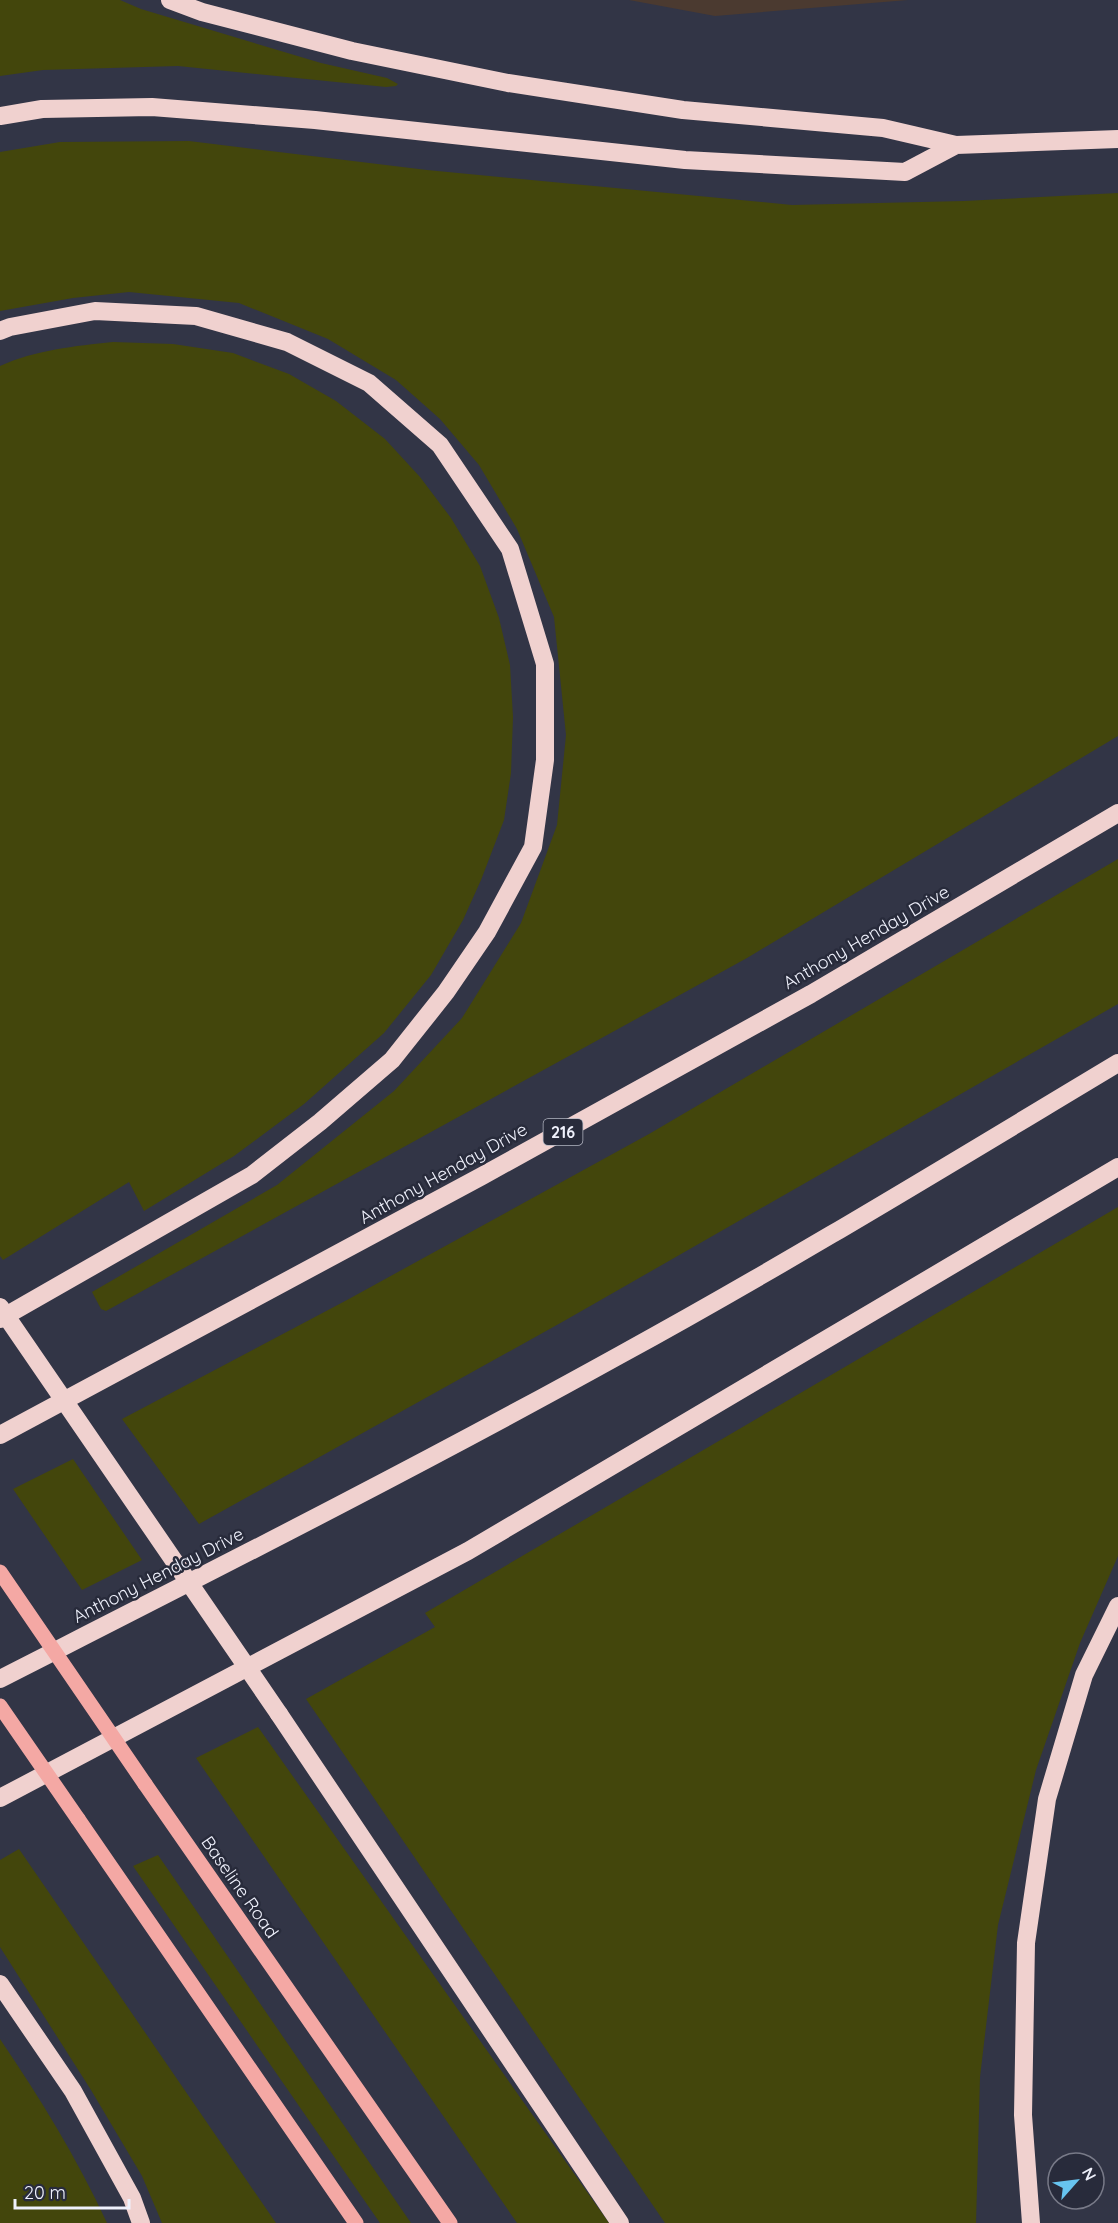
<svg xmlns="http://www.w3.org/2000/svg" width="1118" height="2223" font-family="Quicksand,sans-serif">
  <rect width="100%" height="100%" fill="#323546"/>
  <path fill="#4b3a30" d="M629,0H908L715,16Z"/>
  <path fill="#43460c" d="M0,0H120L141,9L321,63L387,78L398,84L396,86L386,87L178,66L43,70L0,76Z
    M189,141L427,170L792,205L964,201L1118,193V736L747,958L106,1311L101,1309L92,1292L277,1185L394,1091L462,1018L521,923L557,825L566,735L554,617L517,529L479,465L440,419L396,380L328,339L239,303L129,292L73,298L0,311V152L60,142Z
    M113,342L173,344L233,353L289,374L336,401L385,439L420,477L451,518L480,566L499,618L510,665L513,717L511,773L504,820L481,880L463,920L431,975L384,1033L304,1104L234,1156L144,1211L129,1182L3,1260L0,1256V366C35,350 75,346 113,342Z
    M1118,859V1004L564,1321L199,1524L122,1419L347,1300L649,1134Z
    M1118,1207V1556L1080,1643L1036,1770L998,1925L980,2077L976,2223H665L306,1699L435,1627L425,1613Z
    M73,1459L142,1560L82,1590L13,1489Z
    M258,1727L609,2223H517L196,1758Z
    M19,1849L276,2223H162L142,2176L91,2090L0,1947V1860Z
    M158,1855L411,2223H380L133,1866Z
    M0,2039C40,2098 77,2158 107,2223H0Z"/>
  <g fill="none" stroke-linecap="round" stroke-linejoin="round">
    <path stroke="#f4a8a4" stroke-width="15" d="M145,1784L450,2223
      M78,1819L356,2223"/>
    <path stroke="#f0d1cf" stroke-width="18" d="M170,0L202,12L352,51L508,83L683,110L883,128L956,145L1118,139
      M0,116L42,109L152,107L315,120L685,160L905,172L956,145
      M0,331L10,327L95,311L196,316L287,342L369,383L440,445L510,549L545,664V760L533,847L487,932L446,992L392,1060L320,1122L252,1175L0,1319
      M0,1435L482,1176L811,994L1118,813
      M0,1679C208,1573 416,1468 620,1355C788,1263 953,1162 1118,1063
      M279,1714L620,2223
      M0,1798L468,1551L1118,1167
      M0,1984L73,2091L132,2198L141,2223
      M1031,2223L1023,2115L1026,1943L1047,1799L1084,1675L1118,1606"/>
    <path stroke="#f4a8a4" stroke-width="15" d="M0,1572L145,1784
      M0,1706L78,1819"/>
    <path stroke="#f0d1cf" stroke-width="18" d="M0,1307L279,1714"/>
  </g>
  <g text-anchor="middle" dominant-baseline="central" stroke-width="5" stroke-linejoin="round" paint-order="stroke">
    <rect fill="#282b3b" stroke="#b3b6c2" stroke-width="1.5" x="543.5" y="1119" width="39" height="26" rx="4.5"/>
    <g font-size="16" font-weight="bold" fill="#eff1fc">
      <text x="563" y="1132">216</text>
    </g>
    <g font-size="18" fill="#eff1fc" stroke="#282b3b">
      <text transform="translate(866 937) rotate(-30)">Anthony Henday Drive</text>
      <text transform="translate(443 1173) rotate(-29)">Anthony Henday Drive</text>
      <text transform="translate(158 1575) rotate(-27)">Anthony Henday Drive</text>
      <text transform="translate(240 1887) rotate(55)">Baseline Road</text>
    </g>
  </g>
  <g transform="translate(1076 2181) rotate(62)"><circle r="28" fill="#282b3b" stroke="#787a88" stroke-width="1.5"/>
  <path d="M0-4.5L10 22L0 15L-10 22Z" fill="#67c4f0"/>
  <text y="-9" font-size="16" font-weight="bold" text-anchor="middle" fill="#eff1fc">N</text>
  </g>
  <path d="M15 2199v9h114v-9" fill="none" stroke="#eff1fc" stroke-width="3"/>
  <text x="24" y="2199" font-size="18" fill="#eff1fc" stroke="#282b3b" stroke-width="4.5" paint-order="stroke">20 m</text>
</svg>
